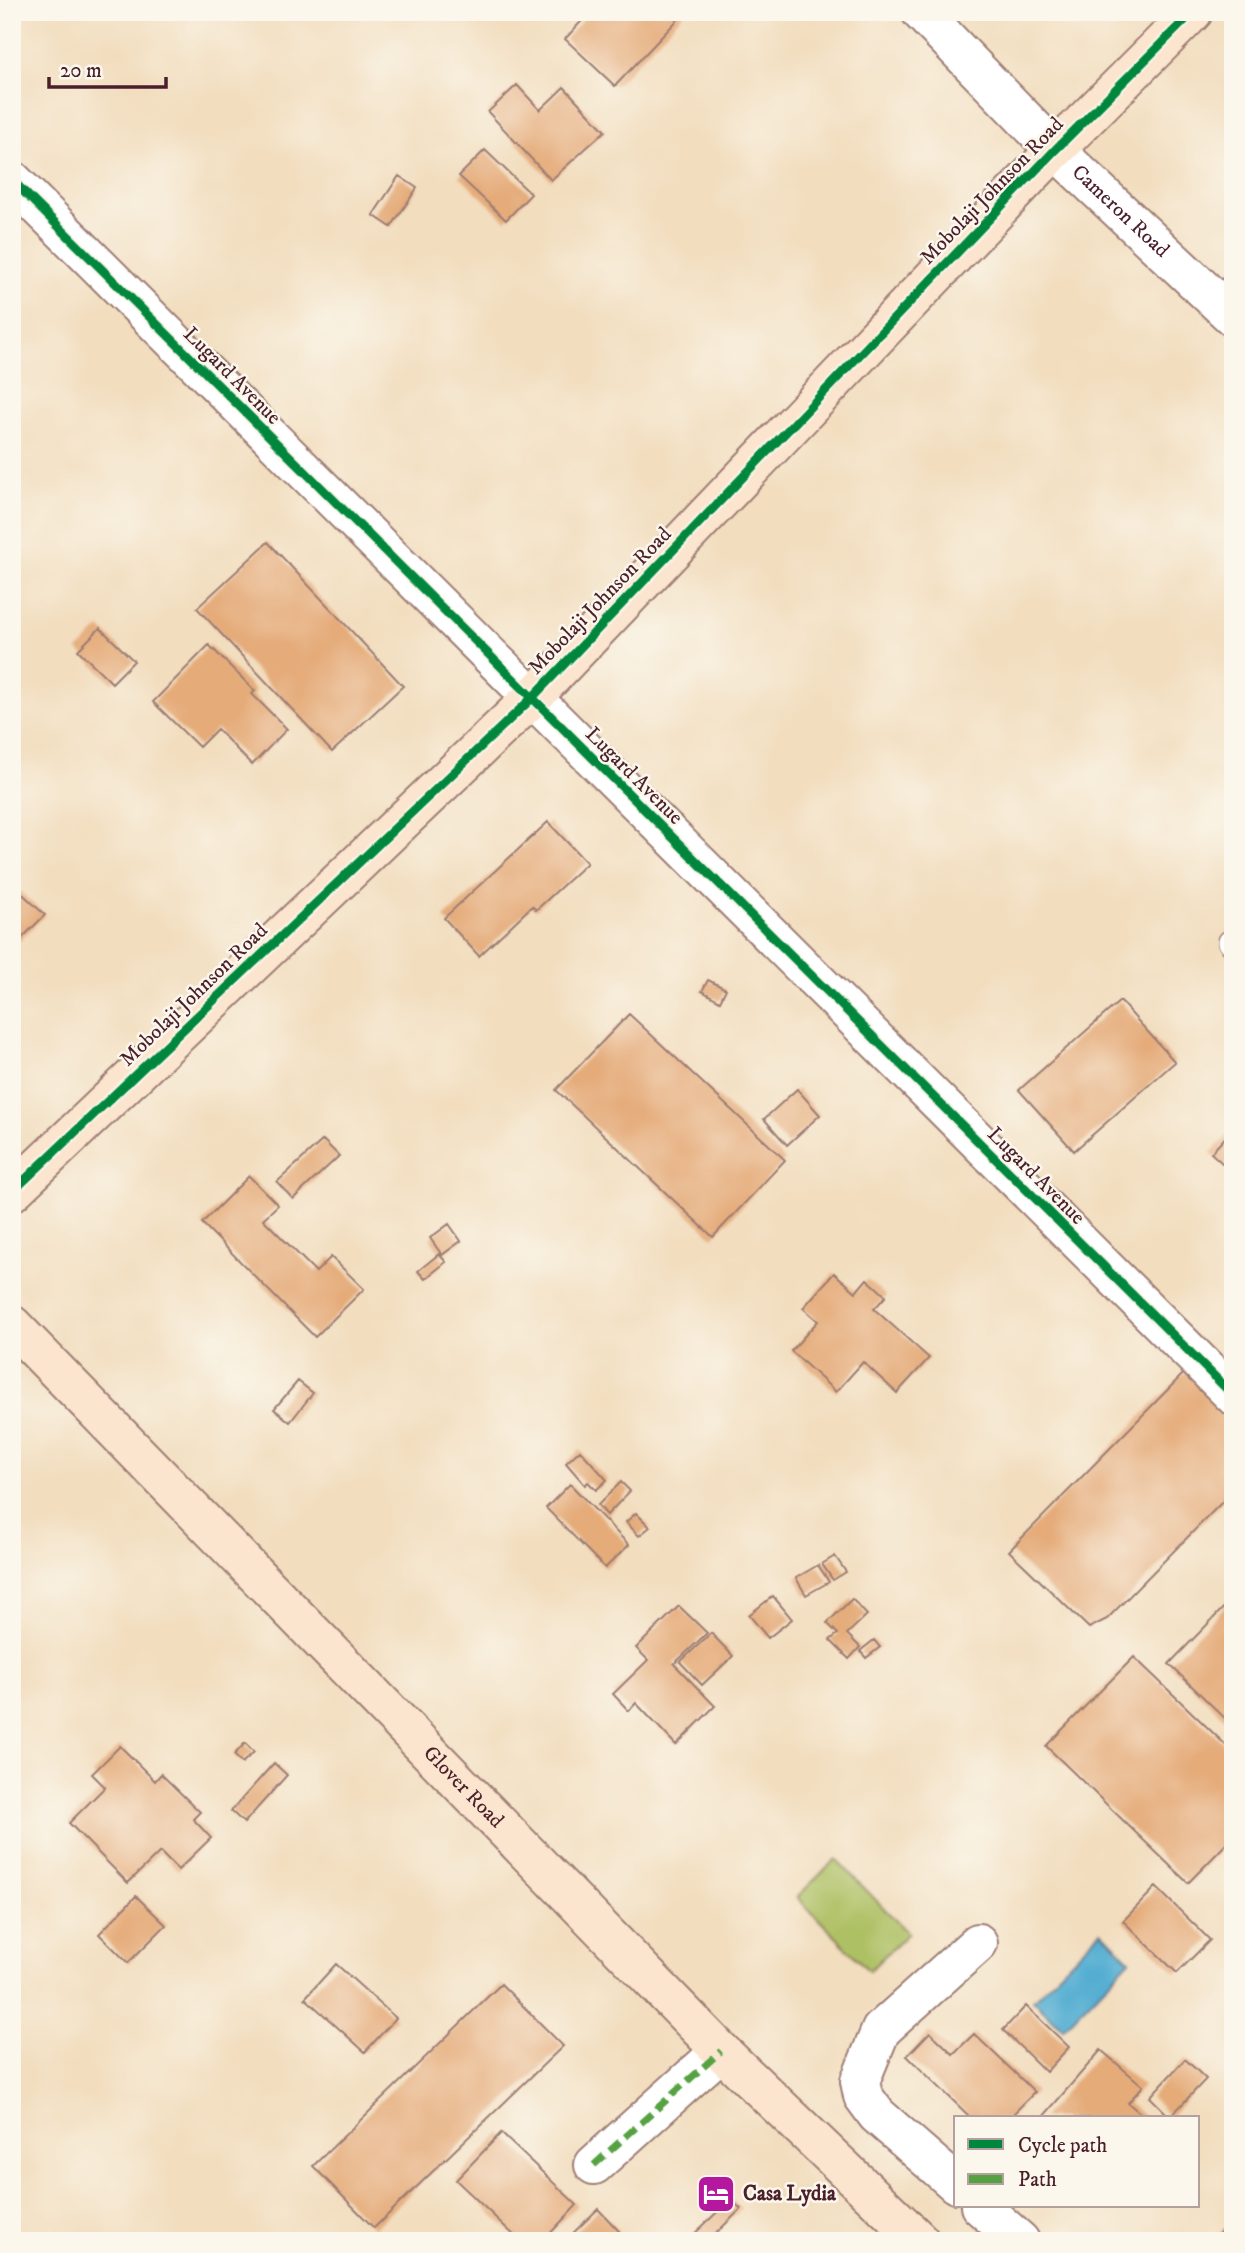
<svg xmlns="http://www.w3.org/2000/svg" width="1245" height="2253" font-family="'IM FELL DW Pica',serif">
  <rect width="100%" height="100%" fill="#fbf7ec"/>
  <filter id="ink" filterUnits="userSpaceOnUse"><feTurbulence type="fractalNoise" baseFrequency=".0143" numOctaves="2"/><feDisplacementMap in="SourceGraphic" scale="14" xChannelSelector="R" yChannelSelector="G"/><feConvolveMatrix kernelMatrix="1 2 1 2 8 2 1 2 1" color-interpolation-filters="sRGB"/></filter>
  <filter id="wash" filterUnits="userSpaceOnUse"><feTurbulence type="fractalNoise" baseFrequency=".00686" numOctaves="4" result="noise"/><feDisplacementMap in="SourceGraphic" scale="28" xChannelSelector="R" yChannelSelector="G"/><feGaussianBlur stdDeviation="1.57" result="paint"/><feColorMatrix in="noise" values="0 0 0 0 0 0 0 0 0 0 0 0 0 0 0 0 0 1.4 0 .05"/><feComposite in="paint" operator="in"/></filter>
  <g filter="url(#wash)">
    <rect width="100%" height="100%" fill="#f2ddbe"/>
    <path fill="#adc064" stroke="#7c7048" stroke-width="2" d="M836,1859L908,1933L869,1971L797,1897Z"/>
    <path fill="#55aed2" stroke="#50667e" stroke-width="2" d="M1101,1931L1130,1960L1063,2029L1033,2000Z"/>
    <g id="blocks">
      <path fill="#e5ac7a" d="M590,12H685L615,86L565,39Z
        M517,85L540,110L564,87L605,131L551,180L488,112Z
        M485,150L531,194L506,220L459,176Z
        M399,176L417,188L391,227L373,215Z
        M268,542L403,686L332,752L197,608Z
        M100,628L134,661L112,683L78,650Z
        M209,645L255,691L252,694L287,729L252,765L217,729L199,747L153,702Z
        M548,822L587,863L536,910L532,906L479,956L444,918Z
        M12,884L45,915L12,948Z
        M708,980L726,989L720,1001L702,991Z
        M1120,1001L1175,1062L1074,1151L1019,1090Z
        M629,1014L785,1160L713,1237L556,1090Z
        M797,1089L820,1115L787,1145L764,1119Z
        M1233,1129V1173L1211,1153Z
        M323,1140L339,1156L293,1199L277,1182Z
        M249,1176L278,1205L263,1219L316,1272L331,1257L364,1289L315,1337L202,1223Z
        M449,1224L461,1241L442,1255L430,1238Z
        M439,1254L446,1262L425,1279L418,1271Z
        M834,1273L856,1292L867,1279L886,1296L874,1309L929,1358L897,1393L863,1362L836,1392L791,1351L818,1321L803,1308Z
        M1190,1367L1233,1408V1491L1107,1619L1089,1628L1009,1551Z
        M298,1381L313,1393L290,1422L274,1409Z
        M580,1450L607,1480L596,1490L588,1482L585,1485L566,1463Z
        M621,1482L630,1491L607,1515L598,1505Z
        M570,1484L629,1545L605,1568L546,1508Z
        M636,1513L650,1527L639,1536L626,1522Z
        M835,1556L846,1572L833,1580L822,1564Z
        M818,1565L829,1582L806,1595L796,1578Z
        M773,1596L792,1619L768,1638L749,1615Z
        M1233,1598V1726L1169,1664Z
        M852,1599L867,1615L847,1634L860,1647L849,1659L830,1640L838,1634L827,1623Z
        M679,1606L707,1633L674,1664L715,1706L676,1745L636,1703L629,1711L613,1694L648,1660L636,1648Z
        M711,1633L733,1656L702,1685L680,1662Z
        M874,1640L880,1647L866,1658L860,1651Z
        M1134,1657L1233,1752V1837L1188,1883L1046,1746Z
        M245,1743L254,1752L242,1763L234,1755Z
        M120,1746L155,1781L161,1774L200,1812L193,1819L211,1838L178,1870L160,1852L128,1883L69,1823L105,1787L92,1774Z
        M274,1763L287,1775L244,1823L231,1811Z
        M1156,1887L1210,1940L1177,1973L1123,1921Z
        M136,1896L166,1925L128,1963L99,1934Z
        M336,1964L396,2018L365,2052L305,1998Z
        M501,1984L563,2046L374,2228L313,2166Z
        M1026,2006L1069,2047L1046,2072L1003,2030Z
        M930,2032L953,2054L974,2034L1035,2092L1009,2118H971L907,2056Z
        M1101,2050L1143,2086L1128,2103L1146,2118H1042Z
        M1185,2059L1206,2079L1170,2117L1150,2097Z
        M501,2133L577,2205L543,2241H520L456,2180Z
        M731,2199L741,2209L708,2241H694L691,2237Z
        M598,2209L619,2231L609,2241H565Z
        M1233,2220V2241H1211Z"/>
    </g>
  </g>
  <g filter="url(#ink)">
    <use href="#blocks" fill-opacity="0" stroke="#9e7e74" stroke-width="2"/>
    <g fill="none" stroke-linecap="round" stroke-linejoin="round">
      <g stroke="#9e7e74" stroke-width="26">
        <path id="lane" d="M1230,942L1233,945"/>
      </g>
      <g stroke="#9e7e74" stroke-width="42">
        <g id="street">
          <path id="s1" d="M921,12L1055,150L1233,317"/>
          <path d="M12,180L1233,1395"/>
          <path d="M594,2165L721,2051"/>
          <path d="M956,2184L877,2115L863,2096L860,2081L881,2030L978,1943"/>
          <path d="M980,2206L1020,2241"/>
        </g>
      </g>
      <g stroke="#9e7e74" stroke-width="42">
        <g id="secondary">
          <path d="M12,1192L531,699L1055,150L1193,12"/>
          <path id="s2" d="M12,1325L721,2051L920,2241"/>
        </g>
      </g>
      <use href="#lane" stroke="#fff" stroke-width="23"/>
      <use href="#street" stroke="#fff" stroke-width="38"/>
      <use href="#secondary" stroke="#fbe5cf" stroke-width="38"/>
      <path stroke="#56a243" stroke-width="7" stroke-dasharray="14 7" stroke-linecap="butt" d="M594,2165L721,2051"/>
      <g stroke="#fbf7ec" stroke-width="13">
        <path id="cycleway" d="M12,180L1233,1395
          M12,1192L531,699L1055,150L1193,12"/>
      </g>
      <use href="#cycleway" stroke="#00873e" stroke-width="9"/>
    </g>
  </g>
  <defs>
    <g id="hotel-square" transform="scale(2.0125)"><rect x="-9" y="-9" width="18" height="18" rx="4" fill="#b5179e" stroke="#fbf7ec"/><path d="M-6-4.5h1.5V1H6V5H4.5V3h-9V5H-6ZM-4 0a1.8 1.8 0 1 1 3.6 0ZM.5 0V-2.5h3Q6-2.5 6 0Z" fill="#fff"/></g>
  </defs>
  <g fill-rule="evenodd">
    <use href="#hotel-square" x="716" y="2194"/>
  </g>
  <g text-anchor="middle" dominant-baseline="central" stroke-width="5" stroke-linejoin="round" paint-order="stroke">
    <g font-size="21" fill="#4a1f2b" stroke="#fbf7ec">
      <text transform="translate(992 191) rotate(-46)">Mobolaji Johnson Road</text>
      <text stroke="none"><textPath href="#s1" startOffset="282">Cameron Road</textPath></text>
      <text transform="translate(232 376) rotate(45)">Lugard Avenue</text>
      <text transform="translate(600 601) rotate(-46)">Mobolaji Johnson Road</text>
      <text transform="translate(634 776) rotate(45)">Lugard Avenue</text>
      <text transform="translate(194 995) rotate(-44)">Mobolaji Johnson Road</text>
      <text transform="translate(1036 1176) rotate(45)">Lugard Avenue</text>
      <text stroke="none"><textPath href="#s2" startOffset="646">Glover Road</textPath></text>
    </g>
    <g font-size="21" font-weight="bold" fill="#4a1f2b" stroke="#fbf7ec" text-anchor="start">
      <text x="743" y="2194">Casa Lydia</text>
    </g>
  </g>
  <rect width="1245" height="2253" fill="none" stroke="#fbf7ec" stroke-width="42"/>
  <rect x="954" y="2116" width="245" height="91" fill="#fbf7ec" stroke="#b4a19f" stroke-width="2"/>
  <rect x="968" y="2139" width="35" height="10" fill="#00873e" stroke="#b4a19f" stroke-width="2"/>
  <text x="1018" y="2152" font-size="21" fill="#4a1f2b">Cycle path</text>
  <rect x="968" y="2174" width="35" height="10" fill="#56a243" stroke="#b4a19f" stroke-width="2"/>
  <text x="1018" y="2186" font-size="21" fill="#4a1f2b">Path</text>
  <path d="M49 77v10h117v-10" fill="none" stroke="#4a1f2b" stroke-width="3.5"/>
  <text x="60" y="77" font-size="21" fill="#4a1f2b" stroke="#fbf7ec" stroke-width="5" paint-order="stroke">20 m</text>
</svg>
